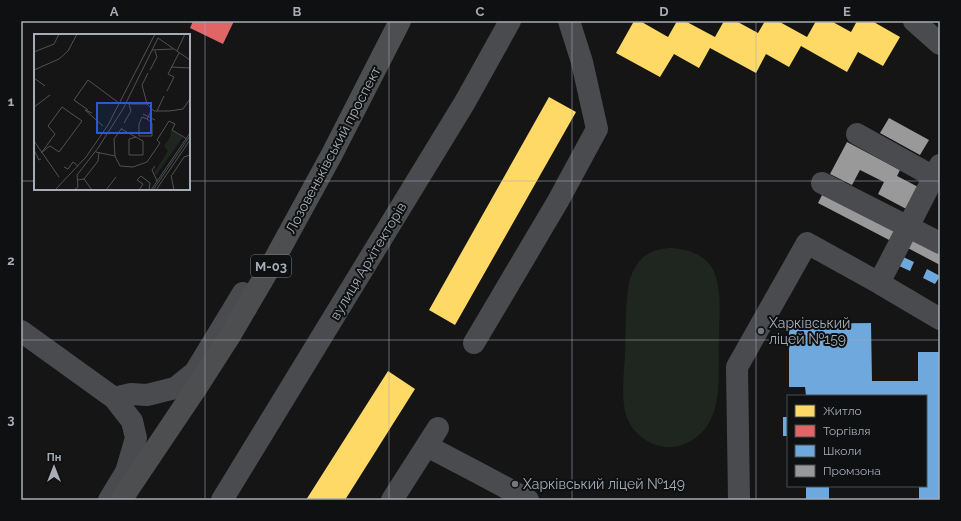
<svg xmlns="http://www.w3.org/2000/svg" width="961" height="521" font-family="Raleway,sans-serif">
  <rect width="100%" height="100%" fill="#151515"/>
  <path fill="#1f261f" d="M671,248C686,249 701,253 711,266C715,272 717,279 718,286C721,303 719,320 719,337C718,363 722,399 710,421C703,435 687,446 672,447C653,448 635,436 628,420C620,402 624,373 625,354C626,333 625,311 628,290C629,283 630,276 634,270C642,254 654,249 671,248Z"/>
  <path fill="#ffd966" d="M634,21H640L668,37L677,21H685L715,37L724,21H736L758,33L765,21H778L807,37L816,21H831L851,32L857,21H872L900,37L883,66L858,52L847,72L801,46L789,67L766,54L756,73L710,48L699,68L674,54L660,77L616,53Z
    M549,97L576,112L455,325L429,310Z
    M388,371L415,389L345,500H306Z"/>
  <path fill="#e06666" d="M193,21H234L223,44L190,28Z"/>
  <path fill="#6fa8dc" d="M901,256L914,262L910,271L897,265Z
    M927,269L940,276L935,284L923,278Z
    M871,323L872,381H918V352H940V500H919V486H926V396H806L805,387H789V324Z
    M783,417H788V436H783Z
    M806,486H829V500H806Z"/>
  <path fill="#999" d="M889,118L929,140L920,155L880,133Z
    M847,142L900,170L897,176L924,190L912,212L878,194L884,182L860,170L852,185L830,174Z
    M824,191L899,230L893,242L818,203Z
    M912,231L940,246V265L904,246Z"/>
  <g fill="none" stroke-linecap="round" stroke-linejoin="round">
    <path stroke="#4a4b4e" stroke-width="22" d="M914,21L940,44
      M857,134L934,177
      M822,183L940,243
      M879,283L940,165
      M21,331L114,398
      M474,343L558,201L597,129L582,62L569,21
      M427,446C461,464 495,481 528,500
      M109,500L126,472L136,438L132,421L114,398L131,394L147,395L175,388L195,372L243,293
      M222,500L465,102L510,21
      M392,500L438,428
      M739,500L737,367L807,243L879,283L940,319"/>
    <path stroke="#4c4e50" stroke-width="22" d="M121,500L197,387L231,334L273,262L332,154L400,21"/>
  </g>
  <path fill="none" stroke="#a6adb6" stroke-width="1" stroke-opacity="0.55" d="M205,21V500M389,21V500M572,21V500M756,21V500M21,181H35M189,181H940M21,340H940"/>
  <g fill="#73787e" stroke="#0f1011" stroke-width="1.5">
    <circle cx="761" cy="331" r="4"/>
    <circle cx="515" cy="484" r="4"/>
  </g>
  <g text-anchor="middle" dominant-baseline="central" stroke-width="4" stroke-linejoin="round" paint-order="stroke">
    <rect fill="#0f1011" stroke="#797e84" stroke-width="1" x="251" y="255" width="40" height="22" rx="3"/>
    <g font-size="13" font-weight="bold" fill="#a6adb6">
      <text x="271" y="266">М-03</text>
    </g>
    <g font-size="14" fill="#a6adb6" stroke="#0f1011">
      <text transform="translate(333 150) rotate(-62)">Лозовеньківський проспект</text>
      <text transform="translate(368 261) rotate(-59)">вулиця Архітекторів</text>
    </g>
    <g font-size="14" fill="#a6adb6" stroke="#0f1011" text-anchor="start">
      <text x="769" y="323">Харківський<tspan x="769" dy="16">ліцей №159</tspan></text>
      <text x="523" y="484">Харківський ліцей №149</text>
    </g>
  </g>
  <g transform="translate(34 34)">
    <rect width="156" height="156" fill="#151515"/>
    <path d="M137,96L149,103L122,141L120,139L134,117L130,112L136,104Z" fill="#1f261f"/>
    <path fill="none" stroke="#4f5255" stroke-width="1" d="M124,4L156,26M118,16L139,15M143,17L151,0M0,18L20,10L25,0M137,33L156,34M0,36L25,25L34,17L43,0M116,36L123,23L121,17M0,44L11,52M133,57L140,43L134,40L145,19M95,70H113L120,77H135L149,75L156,65M113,70L108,51L114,39M0,73L16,61M54,76L40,66L54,46L85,69M123,77L130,62M58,79L51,76L69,92M109,80L121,86M113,85L118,89V102H105V90L108,83L113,85L118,75M90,89L97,77L95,70M87,95L91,97L98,101L102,103L109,107V121H95V105L102,103M0,107L25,143M0,116L5,126L7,125M62,118L81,122L86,132L99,133L113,128L126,109L123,106L135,87L141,90L138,96L153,105M7,119L8,118L11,116L13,114L16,112L25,118L48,87L28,73L14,92L21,100L8,118M81,122L80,105L88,94M121,132L118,136L123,147M30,133L34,135L39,128L44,132M137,141L140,156M138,141L150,123L156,121M50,145L58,156M43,146L50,145L64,127L65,119M21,156L52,123L74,91L121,0M40,156L44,153L43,141L64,114L89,75L124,4M72,156L82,143M105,156L109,150L103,146L107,142L116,149L115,156M117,156L156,99M119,156L156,102M122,156L156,106"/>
    <path fill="#2b58d5" fill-opacity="0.15" stroke="#2b58d5" stroke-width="2" d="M63,69H117V99H63Z"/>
    <rect width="156" height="156" fill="none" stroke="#a6adb6" stroke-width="2"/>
  </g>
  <rect width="961" height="521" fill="none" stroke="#0f1011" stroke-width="44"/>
  <rect x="787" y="395" width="140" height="92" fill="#0f1011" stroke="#4b4f53"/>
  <rect x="795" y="405" width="20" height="12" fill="#ffd966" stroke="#4b4f53"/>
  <text x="823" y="415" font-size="12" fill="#a6adb6">Житло</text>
  <rect x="795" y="425" width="20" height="12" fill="#e06666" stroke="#4b4f53"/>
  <text x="823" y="435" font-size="12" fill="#a6adb6">Торгівля</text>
  <rect x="795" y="445" width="20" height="12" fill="#6fa8dc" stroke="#4b4f53"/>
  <text x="823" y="455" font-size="12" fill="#a6adb6">Школи</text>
  <rect x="795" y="465" width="20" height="12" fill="#999999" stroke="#4b4f53"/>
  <text x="823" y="475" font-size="12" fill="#a6adb6">Промзона</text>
  <g transform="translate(54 467)" stroke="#0f1011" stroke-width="3" paint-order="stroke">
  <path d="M0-3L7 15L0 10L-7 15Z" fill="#a6adb6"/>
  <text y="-6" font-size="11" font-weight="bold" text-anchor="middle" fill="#a6adb6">Пн</text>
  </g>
  <rect x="22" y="22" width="917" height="477" fill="none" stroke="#a6adb6" stroke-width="1.5"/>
  <g font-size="13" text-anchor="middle" font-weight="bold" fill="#a6adb6">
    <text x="114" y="16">A</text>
    <text x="297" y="16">B</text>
    <text x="480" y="16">C</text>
    <text x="664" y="16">D</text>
    <text x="847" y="16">E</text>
    <text x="11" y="106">1</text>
    <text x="11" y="265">2</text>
    <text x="11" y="424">3</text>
  </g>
</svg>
